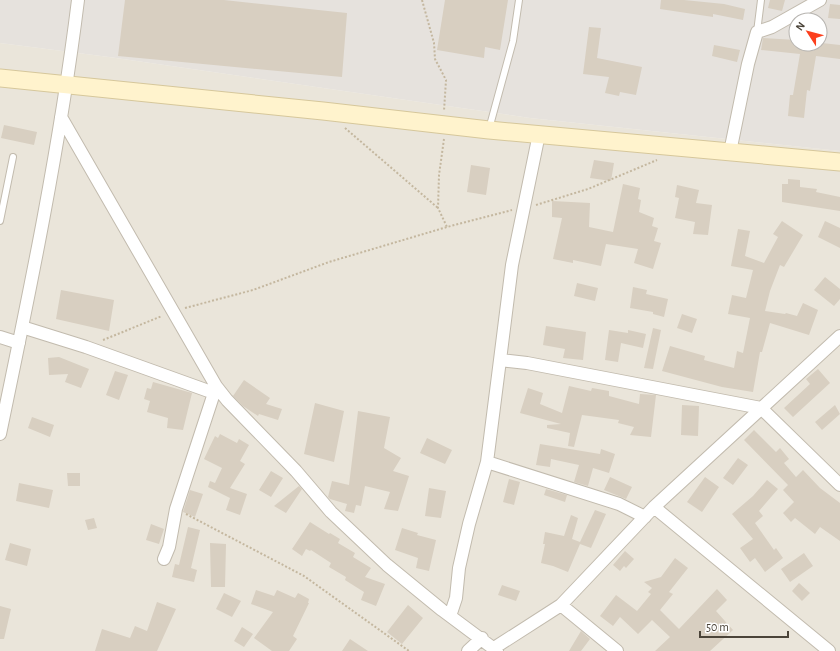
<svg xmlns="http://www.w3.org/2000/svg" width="840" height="651" font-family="'Alegreya Sans',sans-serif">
  <rect width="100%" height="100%" fill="#f6f3ec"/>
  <path fill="#eae5da" d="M0,43L109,57L530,118L840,151V651H0Z"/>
  <path fill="#e6e2dd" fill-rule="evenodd" d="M0,0H840V151L530,118L109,57L0,43ZM796,20H820V44H796Z"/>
  <path fill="#d8cfc1" d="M125,0H224L347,13L342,77L118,56Z
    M445,0H508L500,50L485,47L484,58L437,50Z
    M661,0H684L724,4L745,9L743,20L713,14V17L660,9Z
    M770,0H785L782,11L768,8Z
    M830,4L840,5V19L828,18Z
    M589,27L601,28L597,58L642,67L636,95L620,92L619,96L605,93L609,77L583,74Z
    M763,38L796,40V44L822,43L840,45V59L816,56L810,91L807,90L804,118L788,116L790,95H793L800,54L761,50Z
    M714,45L740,50L737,62L712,56Z
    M4,125L37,132L34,145L1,138Z
    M594,160L614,163L611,181L590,178Z
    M471,165L490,168L486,195L467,192Z
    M788,179L800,180V187L817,189L816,192L840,197V211L782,202V184H788Z
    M623,184L640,188L638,199L641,200L639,212L654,218L652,226L658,228L654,241L661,243L653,269L634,263L638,249L606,244L601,266L573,260V263L553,259L562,218L552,217V201L590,203L589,227L613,232Z
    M677,185L699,190L696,203L712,205L708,235L693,234L695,222L675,218L679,198L675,197Z
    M782,221L803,235L784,267L780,265L770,291L765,311L785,314L786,313L797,316L803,303L818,310L809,335L770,323L762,352H760L753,392L722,387L662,371L670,346L705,356L704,360L734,368L737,351L743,353L750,318L728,314L732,295L746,298L753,270L731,266L738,229L750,231L745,256L764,263L778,237L773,234Z
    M825,221L840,228V248L818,237Z
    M825,277L840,289V299L834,306L814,290Z
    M577,283L598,288L595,301L574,296Z
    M633,287L647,290L646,294L668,299L664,317L653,314V312L630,308Z
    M61,290L114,300L109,331L56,319Z
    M682,314L697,319L692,333L677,328Z
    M546,326L586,332L583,360L563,358L565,349L543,345Z
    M653,328L661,330L653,369L644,368Z
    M609,330L628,333V330L646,334L643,348L621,343L618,362L605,360Z
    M59,357L89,369L81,388L65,382L68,374L49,375L48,358Z
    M818,369L830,383L793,417L784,408L810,384L806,379Z
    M115,371L128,375L119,400L106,395Z
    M244,380L270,398L266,404L282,409L278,420L259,414L258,416L243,406L233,396Z
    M153,382L192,393L183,430L167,428L168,418L147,412L150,401L144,399L147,388L151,389Z
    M569,386L591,391L592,388L609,391V396L639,404L640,394L656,395L651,437L630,435L634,427L618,423L619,420L582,415L574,447L568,446L570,433L547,428V425L561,424L520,413L528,388L543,393L540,404L562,413Z
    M315,403L344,411L334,462L304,454Z
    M682,405L699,406L698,436L681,435Z
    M835,405L840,414L822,430L815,422Z
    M358,411L390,417L384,448L401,458L393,471L409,476L398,511L384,509L390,492L365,486L361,506L356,505L354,513L345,511L347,504L330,499L328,497L332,481L349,485Z
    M32,417L54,425L50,437L28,428Z
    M754,430L776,452L780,448L789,459L784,463L796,477L803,470L820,488L840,503V541L820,527L815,534L795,518L791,522L783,513L794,502L783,490L788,485L744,440Z
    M220,434L237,443L239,439L249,445L240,461L245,464L230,488L247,494L240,515L226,510L230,498L208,487L210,481L215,483L222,468L204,459L215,436L218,438Z
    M427,438L452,450L445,464L420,453Z
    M540,444L600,454L601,449L615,454L609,473L593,468L588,486L574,482L579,465L551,459L550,467L536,465Z
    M738,458L748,465L733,485L723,478Z
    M271,471L283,478L271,497L259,490Z
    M67,473H80V486H68Z
    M610,477L632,487L626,499L604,490Z
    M705,477L719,487L702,512L687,502Z
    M509,479L520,482L514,505L503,502Z
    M767,480L778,489L759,511L763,516L755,523L774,550L776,548L783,558L765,572L755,558L750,562L740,548L753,539L732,514L753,496Z
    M19,483L53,490L49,508L16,501Z
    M299,486L302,489L286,513L274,506Z
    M429,488L446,491L441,518L425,516Z
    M546,489L567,495L565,502L544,495Z
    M190,490L203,494L195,517L183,512Z
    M595,510L606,514L591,548L580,544L568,572L553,566L541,563L545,544H543L545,532L564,536L571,515L578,518L572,539L580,542Z
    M94,518L97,528L88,530L85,520Z
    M310,522L329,534L330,533L340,539L338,543L355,553L353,557L371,568L365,577L385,584L376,606L361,600L364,592L345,580L346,577L329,567L331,563L311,550L310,551L306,549L302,556L292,549Z
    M151,524L164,529L159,544L146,540Z
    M188,527L200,530L191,568L197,570L194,582L172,577L175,564L179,565Z
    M402,528L418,533L417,535L436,540L429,571L416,568L418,558L395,550Z
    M10,543L31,549L27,566L5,560Z
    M210,543L226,544L225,587H211Z
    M625,551L634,559L626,568L624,566L620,571L613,565Z
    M804,553L813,566L790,582L781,569Z
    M675,558L688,568L669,592L673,594L660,610L679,629L717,589L727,600L716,611L733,630L710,651H655L670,637L652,620L638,634L620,617L613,626L600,616L616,595L637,611L651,594L648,592L652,588L644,582L661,577Z
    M799,583L810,593L802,601L792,591Z
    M502,585L520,591L516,601L498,595Z
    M256,590L274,596L277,590L295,598L298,593L309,599L308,603H309L293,636L297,639L289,651H272L254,638L273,612L251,604Z
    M224,593L241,601L232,617L216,609Z
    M157,602L176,609L157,651H95L102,629L130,638L135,626L147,631Z
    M408,605L423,618L402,644L387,632Z
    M0,606L11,609L4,639H0Z
    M242,627L253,634L244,647L234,641Z
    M581,631L590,639L581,651H569Z
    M350,639L368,651H342Z"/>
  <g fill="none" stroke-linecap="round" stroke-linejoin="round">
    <g stroke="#c2bbae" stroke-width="8">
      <path id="lane" d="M757,32L761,0
        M489,129L513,41L519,0
        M0,221L13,157"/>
    </g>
    <g stroke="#c2bbae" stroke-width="14">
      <path id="street" d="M61,117L216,386L227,400L296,471L331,512L387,565L442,610L497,651
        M539,134L512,265L500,360L527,363L761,408L840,485
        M730,152L748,64L757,32L772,27L820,0
        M22,327L86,347L214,393
        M0,337L19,343
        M500,360L487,462L619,504L645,517
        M0,434C30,290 60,146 78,0
        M654,507L829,651
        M164,559L169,547L176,509L216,387
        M561,605L617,651
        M450,616L456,598L459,568L469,524L487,462
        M494,648L561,605L654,507L840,336
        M468,651L482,638"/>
    </g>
    <g stroke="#d6c79b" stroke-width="19">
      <path id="secondary" d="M0,78L323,111L489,130L840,162"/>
    </g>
    <path stroke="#c4b79f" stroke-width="2" stroke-dasharray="2 2" stroke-linecap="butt" d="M422,0L434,43L435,59L446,80L444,111
      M345,128L438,208
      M444,139L439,175L438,208L447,227
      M536,205L588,189L657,160
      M185,308L253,290L329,262L447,227L512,210
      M103,340L162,316
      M186,514L304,576L409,651"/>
    <use href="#lane" stroke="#fff" stroke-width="6"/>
    <use href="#street" stroke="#fff" stroke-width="12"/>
    <use href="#secondary" stroke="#fff3cd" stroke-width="17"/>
  </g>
  <g transform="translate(808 32) rotate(306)"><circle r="19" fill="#ffffff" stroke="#b7b4b0"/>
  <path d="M0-3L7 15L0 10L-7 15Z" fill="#fc3f1d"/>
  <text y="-6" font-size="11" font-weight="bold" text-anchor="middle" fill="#4b4439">N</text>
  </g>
  <path d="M700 631v6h88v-6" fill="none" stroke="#4b4439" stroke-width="2"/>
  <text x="706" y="631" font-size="12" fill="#4b4439" stroke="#ffffff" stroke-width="3" paint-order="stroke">50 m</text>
</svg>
